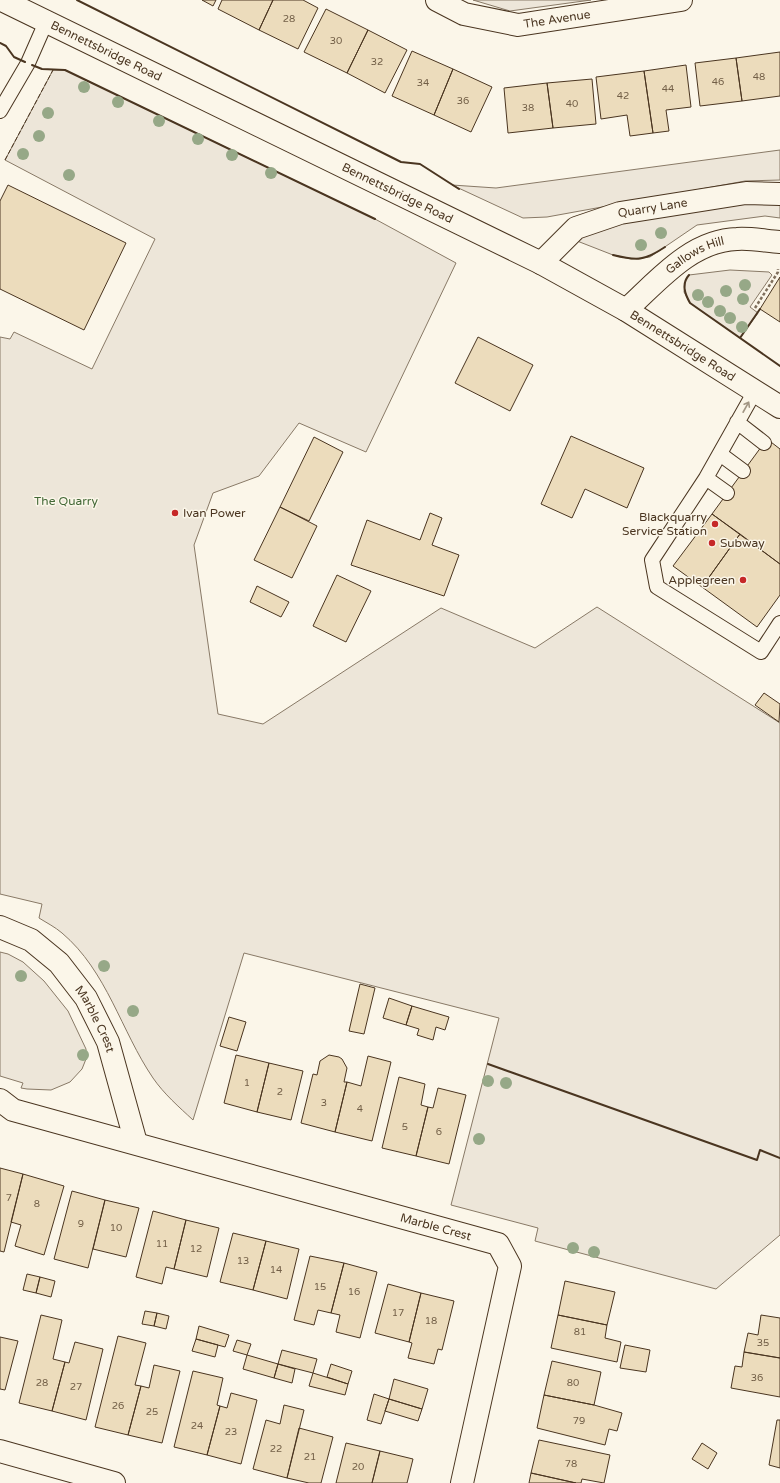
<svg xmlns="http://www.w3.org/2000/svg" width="780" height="1483" font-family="'Varela Round',sans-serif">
  <rect width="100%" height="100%" fill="#fbf6e9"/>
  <path fill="#ede6d9" stroke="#887966" d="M473,0H591L510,11Z
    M53,70H65L375,219L456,263L366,452L299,423L259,476L213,493L194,545L218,714L263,724L441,608L535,648L597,607L780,723V1235L716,1289L535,1241L538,1228L451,1205L499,1018L244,953L193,1120C179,1107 164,1094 153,1078C121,1031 107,971 62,933C55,927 47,923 39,918L42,904L0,894V337L10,339L14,332L92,369L155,239L5,160Z
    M780,150V180L745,181L547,217L523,218L452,185L496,188Z
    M780,200V218L765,216L697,225L650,257L631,259L613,255L572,239L667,208Z
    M730,270L769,272L772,275L750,307L758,313L740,338L690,303L684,292L686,279L689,275Z
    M0,952L8,954L23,962L44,981L68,1011L86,1049V1059L82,1069L70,1082L51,1090L27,1089L21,1088L23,1083L0,1076Z"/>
  <path fill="#ecdcbc" stroke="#4a3520" d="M202,0H216L213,6Z
    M222,0H273L259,30L218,9Z
    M273,0H303L318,8L298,49L259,30Z
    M326,9L368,30L347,73L304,52Z
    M368,30L407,50L385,93L347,73Z
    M412,51L453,69L434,115L392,96Z
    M780,52V96L742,101L736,58Z
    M736,58L742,101L700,106L695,63Z
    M686,65L691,107L666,110L669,131L653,133L644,71Z
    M453,69L492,87L471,132L434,115Z
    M644,71L653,133L630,136L627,115L601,119L596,77Z
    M592,79L596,124L553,128L547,83Z
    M547,83L553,128L508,133L504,88Z
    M8,185L126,243L84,330L0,289V201Z
    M780,277V322L760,309Z
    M478,337L533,365L510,411L455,383Z
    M571,436L644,468L627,508L585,489L572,518L541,504Z
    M314,437L343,452L309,521L280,507Z
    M767,439L780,449V564L712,514Z
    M280,507L317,526L292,578L254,560Z
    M430,513L442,518L432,545L459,555L444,596L351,565L367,520L420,540Z
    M712,514L740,534L702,587L673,566Z
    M740,534L780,564V595L757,627L702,587Z
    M337,575L371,591L346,642L313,626Z
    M257,586L289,602L281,617L250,602Z
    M764,693L780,704L779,722L755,705Z
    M360,984L375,988L364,1034L349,1031Z
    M389,998L412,1006L406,1025L383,1018Z
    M412,1006L449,1017L445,1030L436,1027L433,1040L417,1035L419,1029L406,1025Z
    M229,1017L246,1022L237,1051L220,1046Z
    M236,1055L269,1063L257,1112L224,1103Z
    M329,1055L339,1057L342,1059L347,1068L344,1082H347L335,1132L301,1123L313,1074L317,1075L320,1061Z
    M368,1056L391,1062L372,1141L335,1132L347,1082L361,1086Z
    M269,1063L303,1071L291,1120L257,1112Z
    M399,1077L425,1084L421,1105L428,1107L416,1156L382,1148Z
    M438,1088L466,1095L449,1164L416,1156L428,1107L433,1108Z
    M0,1168L23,1174L4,1252L0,1251Z
    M23,1174L64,1186L44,1255L15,1246L21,1225L11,1222Z
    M72,1191L105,1200L88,1268L54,1259Z
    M105,1200L139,1208L126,1257L93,1249Z
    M153,1211L186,1220L174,1269L166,1267L162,1284L136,1277Z
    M186,1220L219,1228L207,1277L174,1269Z
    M233,1233L266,1241L253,1290L220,1282Z
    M266,1241L299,1249L287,1299L253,1290Z
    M310,1256L344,1263L331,1313L318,1310L314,1325L294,1320Z
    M344,1263L377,1272L360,1338L336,1332L340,1315L331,1313Z
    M27,1274L40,1277L36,1293L23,1290Z
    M40,1277L55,1281L51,1297L36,1293Z
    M565,1281L615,1292L607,1325L558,1315Z
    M388,1284L421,1293L409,1342L375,1333Z
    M421,1293L454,1301L442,1350L438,1349L434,1364L408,1358L412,1343L409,1342Z
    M145,1311L157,1313L154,1326L142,1324Z
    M157,1313L169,1316L166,1329L154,1326Z
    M41,1315L62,1320L53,1359L65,1362L52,1411L19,1403Z
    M558,1315L607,1325L605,1338L621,1342L617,1362L551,1348Z
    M761,1315L780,1318V1358L744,1352L748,1333L758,1335Z
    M199,1326L229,1335L225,1347L196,1339Z
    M118,1336L146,1343L135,1385L141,1386L128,1435L95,1427Z
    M0,1337L18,1341L5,1390L0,1389Z
    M196,1339L218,1345L215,1357L192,1351Z
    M237,1340L251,1344L247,1355L233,1351Z
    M75,1342L103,1349L86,1420L52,1411L65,1362L69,1363Z
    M625,1345L650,1350L646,1372L620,1368Z
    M282,1350L317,1359L313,1373L278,1364Z
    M744,1352L780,1358V1397L731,1388L735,1366L742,1367Z
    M247,1355L278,1364L274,1378L243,1369Z
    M552,1361L601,1372L594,1405L544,1395Z
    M278,1364L295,1369L292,1383L274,1378Z
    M331,1364L352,1371L348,1384L327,1377Z
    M154,1365L180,1371L162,1443L128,1435L141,1386L149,1388Z
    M193,1371L223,1378L217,1405L220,1406L207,1455L174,1447Z
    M313,1373L348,1384L345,1395L309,1386Z
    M394,1379L428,1389L422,1409L389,1399Z
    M231,1393L257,1400L241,1464L207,1455L220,1406L227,1408Z
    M374,1394L389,1399L381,1424L367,1420Z
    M544,1395L594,1405L622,1413L617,1431L609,1429L605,1445L537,1428Z
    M389,1399L422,1409L418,1421L385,1411Z
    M284,1405L304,1410L287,1478L253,1469L266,1420L280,1424Z
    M777,1420H780V1468L769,1465Z
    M299,1428L333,1437L321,1483H309L287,1478Z
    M539,1440L610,1455L604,1483L582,1479L581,1483H576L531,1473Z
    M346,1443L380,1451L372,1483H336Z
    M702,1443L717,1453L708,1469L692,1459Z
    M380,1451L413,1459L407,1483H372Z
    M531,1473L576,1483H529Z"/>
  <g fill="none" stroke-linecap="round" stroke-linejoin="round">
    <g stroke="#4a3520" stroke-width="16">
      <path id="service" d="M0,111L28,63L46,22
        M755,391L706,478L652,560L657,587L761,652L780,623
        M737,422L764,443
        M720,454L743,471
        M706,478L727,493"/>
    </g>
    <g stroke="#4a3520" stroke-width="24">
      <g id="minor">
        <path id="s1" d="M437,0L464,14L518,25L681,0"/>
        <path id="s2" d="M541,263L576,228L620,213L746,193L780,194"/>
        <path id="s3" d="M626,310C657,282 691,240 737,239C751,238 766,241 780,242"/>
        <path id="s4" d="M0,927L31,940L59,963L86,998L108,1042L136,1143"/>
        <path id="s5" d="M0,1100L13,1110L498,1244L510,1266L462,1483"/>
        <path d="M0,1451L114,1483"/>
      </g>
    </g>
    <g stroke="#4a3520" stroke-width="24">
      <g id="secondary">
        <path id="s6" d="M2,0L541,263L626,310L780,407"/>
      </g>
    </g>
    <path stroke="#7f6f5c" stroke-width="2.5" stroke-dasharray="3 2" stroke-linecap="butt" d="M755,308L778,272V269"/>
    <use href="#service" stroke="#fbf6e9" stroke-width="14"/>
    <use href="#minor" stroke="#fbf6e9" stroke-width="22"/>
    <use href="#secondary" stroke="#fbf6e9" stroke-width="22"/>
    <path stroke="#4a3520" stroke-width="1" stroke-dasharray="5 2" stroke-linecap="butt" d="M5,160L53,70"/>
    <path stroke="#4a3520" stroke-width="2" d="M77,0L401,162L420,164L459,189
      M0,43L6,46L14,57L25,62
      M32,65L42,69L65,70L375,219
      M613,255C637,261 644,261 665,247
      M689,275C681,284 685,294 690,303L780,366
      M740,338L760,309
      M488,1064L757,1160L760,1150L780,1158"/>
  </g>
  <g fill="#96a887">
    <circle cx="84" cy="87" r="6"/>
    <circle cx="118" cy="102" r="6"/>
    <circle cx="48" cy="113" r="6"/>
    <circle cx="159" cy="121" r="6"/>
    <circle cx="39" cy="136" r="6"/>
    <circle cx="198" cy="139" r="6"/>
    <circle cx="23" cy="154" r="6"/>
    <circle cx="232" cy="155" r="6"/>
    <circle cx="271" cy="173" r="6"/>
    <circle cx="69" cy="175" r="6"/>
    <circle cx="661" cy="233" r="6"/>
    <circle cx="641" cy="245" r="6"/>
    <circle cx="745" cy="285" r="6"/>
    <circle cx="726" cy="291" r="6"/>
    <circle cx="698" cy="295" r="6"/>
    <circle cx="743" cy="299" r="6"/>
    <circle cx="708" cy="302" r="6"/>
    <circle cx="720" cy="311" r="6"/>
    <circle cx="730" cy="318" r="6"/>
    <circle cx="742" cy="327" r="6"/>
    <circle cx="104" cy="966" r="6"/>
    <circle cx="21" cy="976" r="6"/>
    <circle cx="133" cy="1011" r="6"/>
    <circle cx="83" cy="1055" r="6"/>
    <circle cx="488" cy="1081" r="6"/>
    <circle cx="506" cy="1083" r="6"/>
    <circle cx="479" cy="1139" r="6"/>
    <circle cx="573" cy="1248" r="6"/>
    <circle cx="594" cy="1252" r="6"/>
  </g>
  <defs><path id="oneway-shaft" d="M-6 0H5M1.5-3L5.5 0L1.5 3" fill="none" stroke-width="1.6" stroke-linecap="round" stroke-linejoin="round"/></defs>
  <use stroke="#a29684" href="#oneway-shaft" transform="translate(746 407) rotate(-61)"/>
  <g fill="#c62828" stroke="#fbf6e9" stroke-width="1.5">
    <circle cx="175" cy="513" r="4"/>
    <circle cx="715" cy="524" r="4"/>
    <circle cx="712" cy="543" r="4"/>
    <circle cx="743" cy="580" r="4"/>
  </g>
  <g text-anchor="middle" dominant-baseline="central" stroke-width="3" stroke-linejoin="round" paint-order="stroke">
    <g font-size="10" fill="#725f47">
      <text x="289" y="19">28</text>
      <text x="336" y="41">30</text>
      <text x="377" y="62">32</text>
      <text x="759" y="77">48</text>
      <text x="718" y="82">46</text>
      <text x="423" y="83">34</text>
      <text x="668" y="89">44</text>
      <text x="623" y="96">42</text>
      <text x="463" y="101">36</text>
      <text x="572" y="104">40</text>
      <text x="528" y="108">38</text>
      <text x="247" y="1083">1</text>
      <text x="280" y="1092">2</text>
      <text x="324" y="1103">3</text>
      <text x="360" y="1109">4</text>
      <text x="405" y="1127">5</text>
      <text x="439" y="1132">6</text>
      <text x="9" y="1198">7</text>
      <text x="37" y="1204">8</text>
      <text x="81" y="1224">9</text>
      <text x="116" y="1228">10</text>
      <text x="162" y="1244">11</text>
      <text x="196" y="1249">12</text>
      <text x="243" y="1261">13</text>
      <text x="276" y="1270">14</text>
      <text x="320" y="1287">15</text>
      <text x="354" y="1292">16</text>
      <text x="398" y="1313">17</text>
      <text x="431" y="1321">18</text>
      <text x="580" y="1332">81</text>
      <text x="763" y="1343">35</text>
      <text x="757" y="1378">36</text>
      <text x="42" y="1383">28</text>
      <text x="573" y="1383">80</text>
      <text x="76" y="1387">27</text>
      <text x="118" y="1406">26</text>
      <text x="152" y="1412">25</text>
      <text x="579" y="1421">79</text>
      <text x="197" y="1426">24</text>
      <text x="231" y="1432">23</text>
      <text x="276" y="1449">22</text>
      <text x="310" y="1457">21</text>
      <text x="571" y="1464">78</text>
      <text x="358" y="1467">20</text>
    </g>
    <g font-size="12" fill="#4a3520" stroke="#fbf6e9">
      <text stroke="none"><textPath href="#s1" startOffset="125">The Avenue</textPath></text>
      <text stroke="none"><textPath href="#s6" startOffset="116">Bennettsbridge Road</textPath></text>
      <text stroke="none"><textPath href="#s6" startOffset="440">Bennettsbridge Road</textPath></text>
      <text stroke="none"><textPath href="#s2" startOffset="129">Quarry Lane</textPath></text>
      <text stroke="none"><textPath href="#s3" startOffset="89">Gallows Hill</textPath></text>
      <text stroke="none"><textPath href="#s6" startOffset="764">Bennettsbridge Road</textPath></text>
      <text stroke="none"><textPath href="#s4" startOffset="137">Marble Crest</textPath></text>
      <text stroke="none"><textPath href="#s5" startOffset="455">Marble Crest</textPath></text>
    </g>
    <g font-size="12" fill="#436837" stroke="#fbf6e9">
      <text x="66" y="501">The Quarry</text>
    </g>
    <g font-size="12" fill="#4a3520" stroke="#fbf6e9" text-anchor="start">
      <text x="183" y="513">Ivan Power</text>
      <text x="707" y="517" text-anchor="end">Blackquarry<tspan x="707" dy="14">Service Station</tspan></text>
      <text x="720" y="543">Subway</text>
      <text x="735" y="580" text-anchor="end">Applegreen</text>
    </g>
  </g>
</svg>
